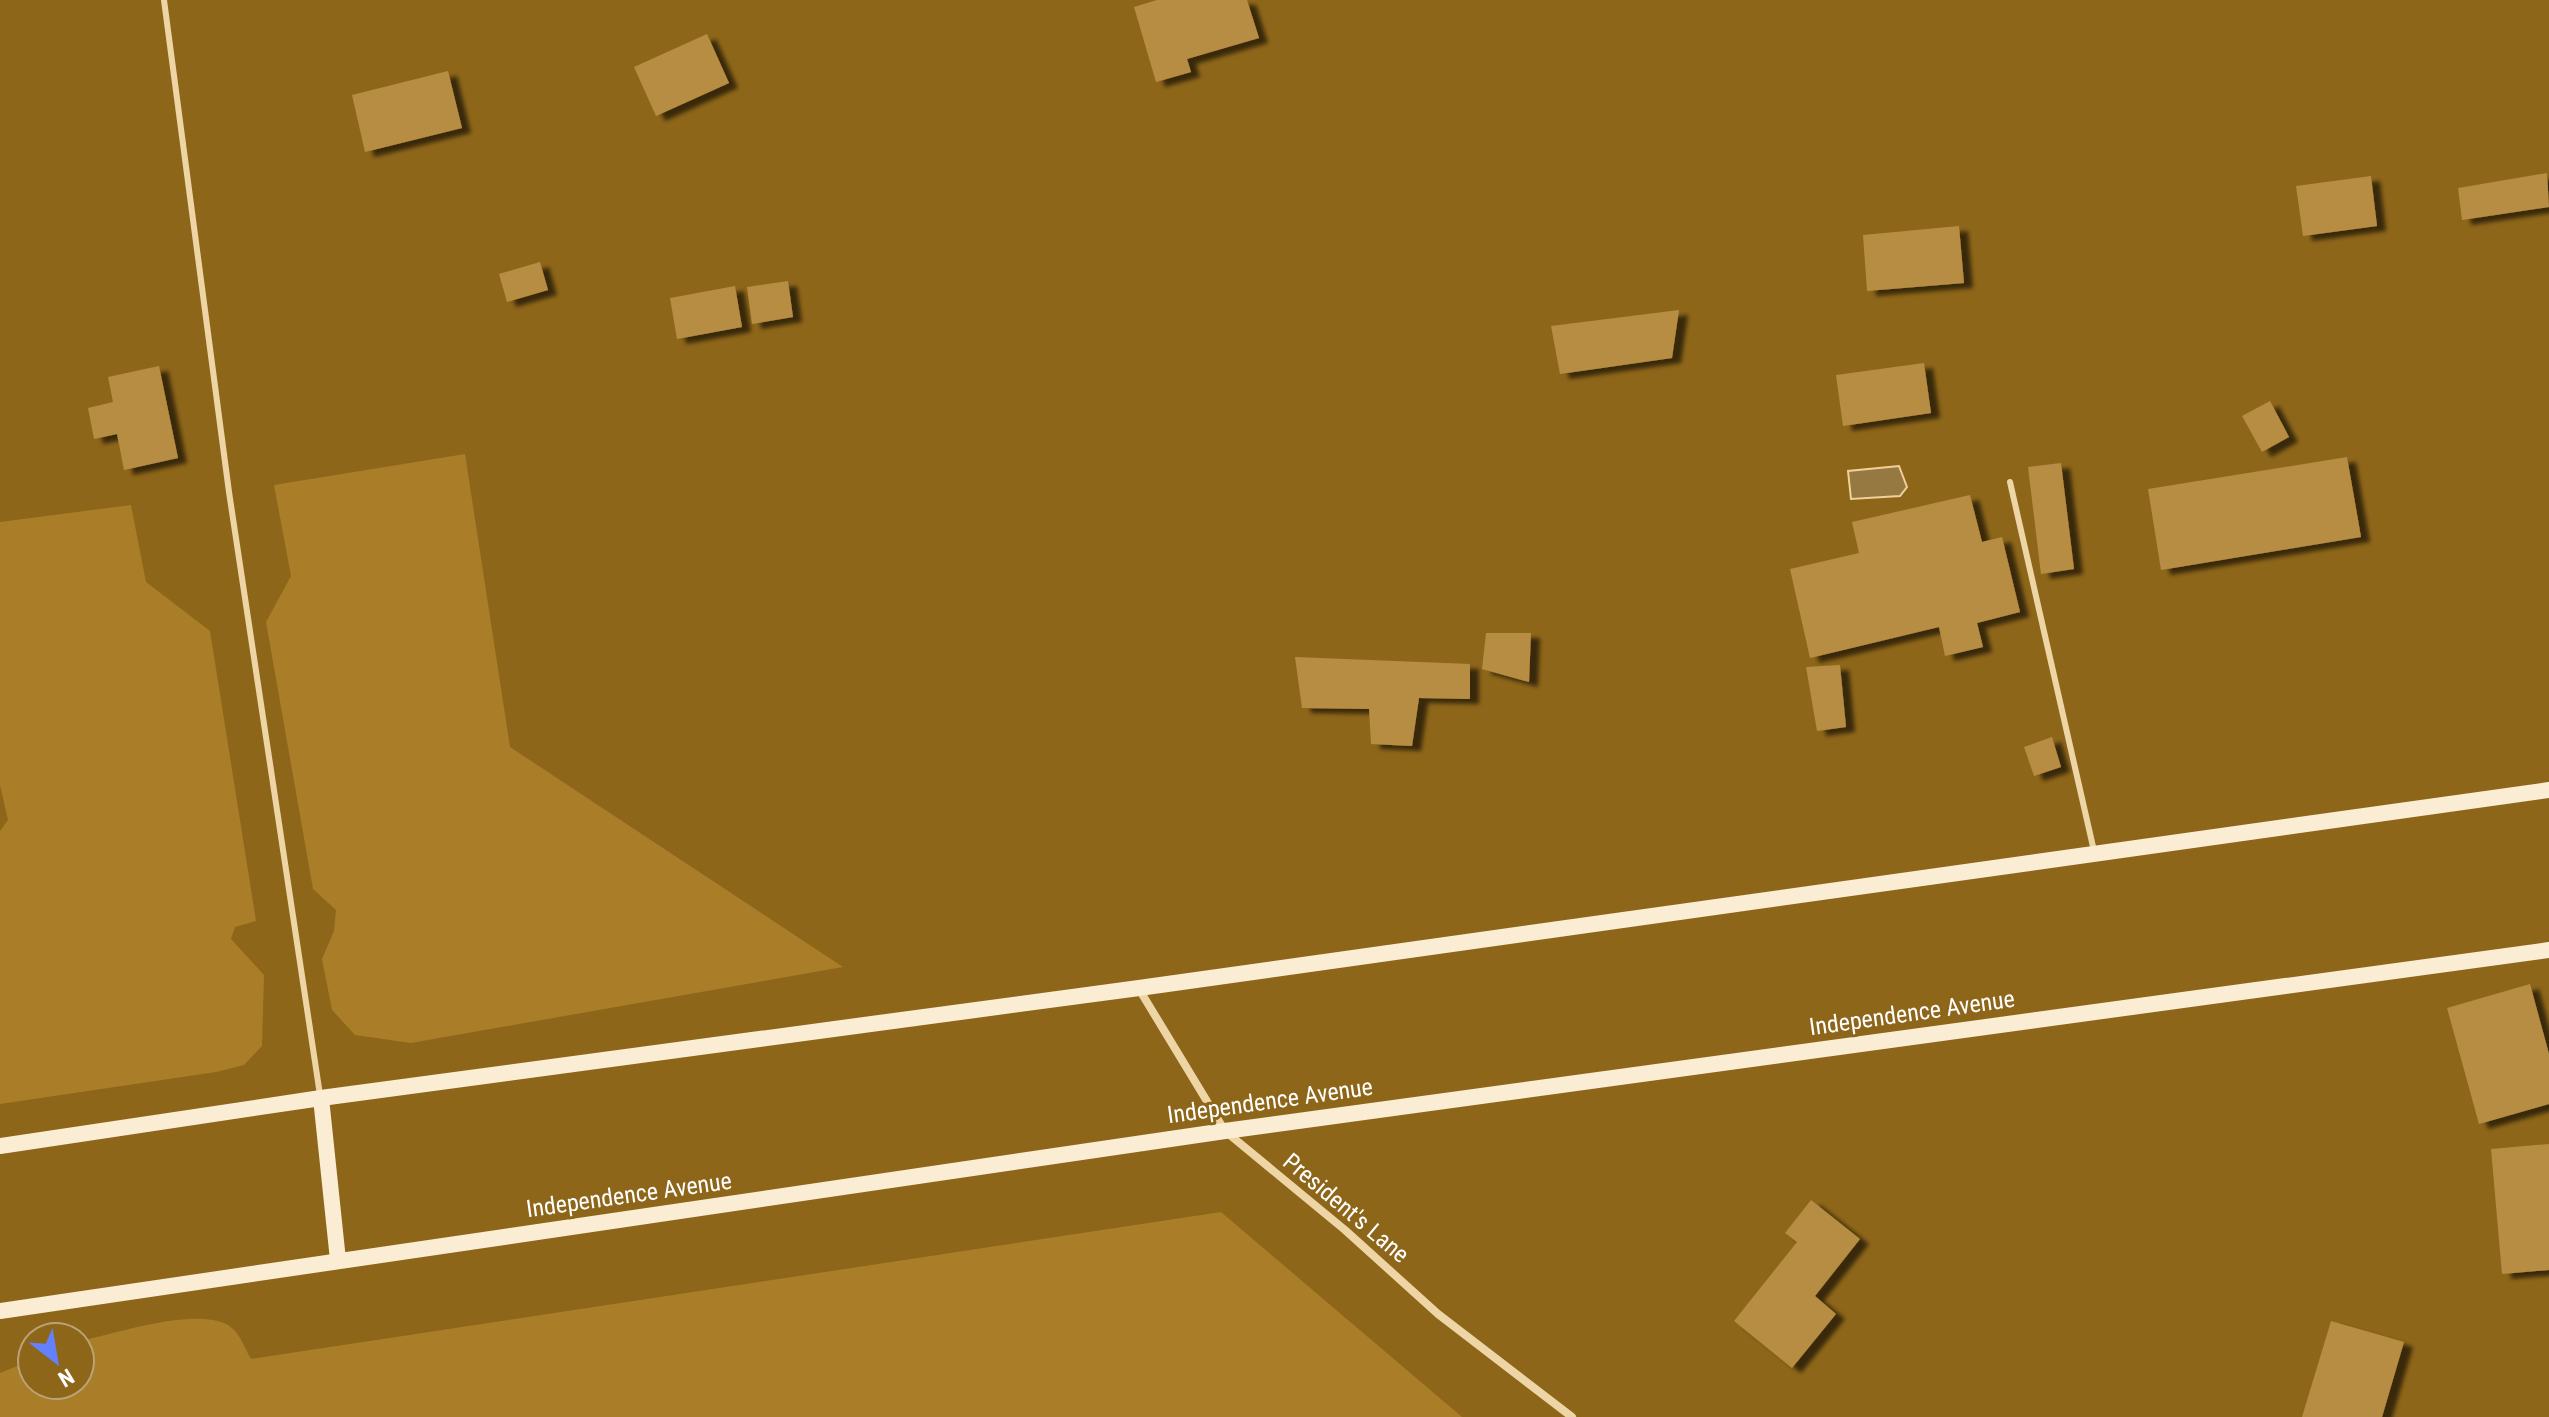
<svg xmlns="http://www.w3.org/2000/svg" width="2549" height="1417" font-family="'Roboto Condensed',sans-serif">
  <defs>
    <filter id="shadow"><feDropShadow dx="9" dy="5" stdDeviation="2" flood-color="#0009"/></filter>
  </defs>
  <rect width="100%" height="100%" fill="#8e6619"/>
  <path fill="#aa7d29" d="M465,454L510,747L843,967L411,1043L355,1035L332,1010L322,959L334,931L336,910L313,889L266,622L291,576L274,485Z
    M131,505L146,582L210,631L256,921L235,927L231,939L264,975L262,1046L244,1065L216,1072L0,1104V831L8,820L0,785V522Z
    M1221,1212L1462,1417H0V1373L32,1360V1385H80V1341C118,1333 192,1308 226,1324C239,1330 244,1347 251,1359Z"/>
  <path fill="#957941" stroke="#f1d099" stroke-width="2" d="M1899,466L1907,487L1900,496L1851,499L1848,471Z"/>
  <path fill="#b68d42" filter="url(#shadow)" d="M1157,0H1247L1259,38L1187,59L1191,72L1156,82L1134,7Z
    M707,34L729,83L656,116L634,67Z
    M448,71L462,128L365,152L352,95Z
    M2547,173L2549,207L2462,220L2458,188Z
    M2371,176L2377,226L2303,236L2296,186Z
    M1959,226L1964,283L1867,291L1863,235Z
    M540,262L548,290L507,302L499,274Z
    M788,281L793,317L752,324L747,287Z
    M735,286L742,327L677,339L670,298Z
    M1679,310L1672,358L1560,374L1551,326Z
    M1924,363L1931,413L1843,426L1836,375Z
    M159,366L178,458L124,470L117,434L94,439L88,408L113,402L108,377Z
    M2270,401L2289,437L2262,452L2242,416Z
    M2347,457L2361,537L2161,570L2148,489Z
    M2061,463L2074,569L2041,574L2028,467Z
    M1970,495L1982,542L2002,537L2020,612L1977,623L1983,647L1945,656L1939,627L1810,658L1790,569L1859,553L1852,522Z
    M1486,633H1531L1529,682L1482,669Z
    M1295,657L1470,664V699L1419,698L1412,746L1371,744L1369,709L1302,708Z
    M1840,665L1846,727L1817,731L1806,667Z
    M2052,737L2061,767L2034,776L2024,747Z
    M2530,984L2549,1054V1104L2479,1124L2447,1008Z
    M2549,1144V1270L2502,1274L2491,1149Z
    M1811,1200L1860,1239L1815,1296L1836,1314L1792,1368L1734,1321L1797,1242L1785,1233Z
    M2331,1321L2404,1342L2382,1417H2302Z"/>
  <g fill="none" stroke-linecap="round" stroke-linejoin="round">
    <path stroke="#eed5a6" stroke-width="6" d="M164,0L229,492L320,1095
      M2010,482L2094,851"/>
    <path stroke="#eed5a6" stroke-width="8" d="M1139,989L1225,1131L1345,1230L1438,1314L1572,1417"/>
    <path stroke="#faedd3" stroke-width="16" d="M321,1098L338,1260
      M0,1146L321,1098L1139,988L2549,790
      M0,1311L1225,1131L2549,950"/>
  </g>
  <g text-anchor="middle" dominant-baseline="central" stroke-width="6" stroke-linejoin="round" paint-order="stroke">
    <g font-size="24" fill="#fff" stroke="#8e6619">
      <text transform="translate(1912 1013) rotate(-8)">Independence Avenue</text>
      <text transform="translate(1270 1101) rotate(-8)">Independence Avenue</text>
      <text transform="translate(629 1195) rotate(-8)">Independence Avenue</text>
      <text transform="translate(1346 1208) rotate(40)">President's Lane</text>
    </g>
  </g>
  <g transform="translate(56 1361) rotate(149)"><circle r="38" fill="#8e6619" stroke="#bba375" stroke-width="2"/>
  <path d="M0-6L14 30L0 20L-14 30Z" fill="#6381ff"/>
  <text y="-12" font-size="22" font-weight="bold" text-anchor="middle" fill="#ffffff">N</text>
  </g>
</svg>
